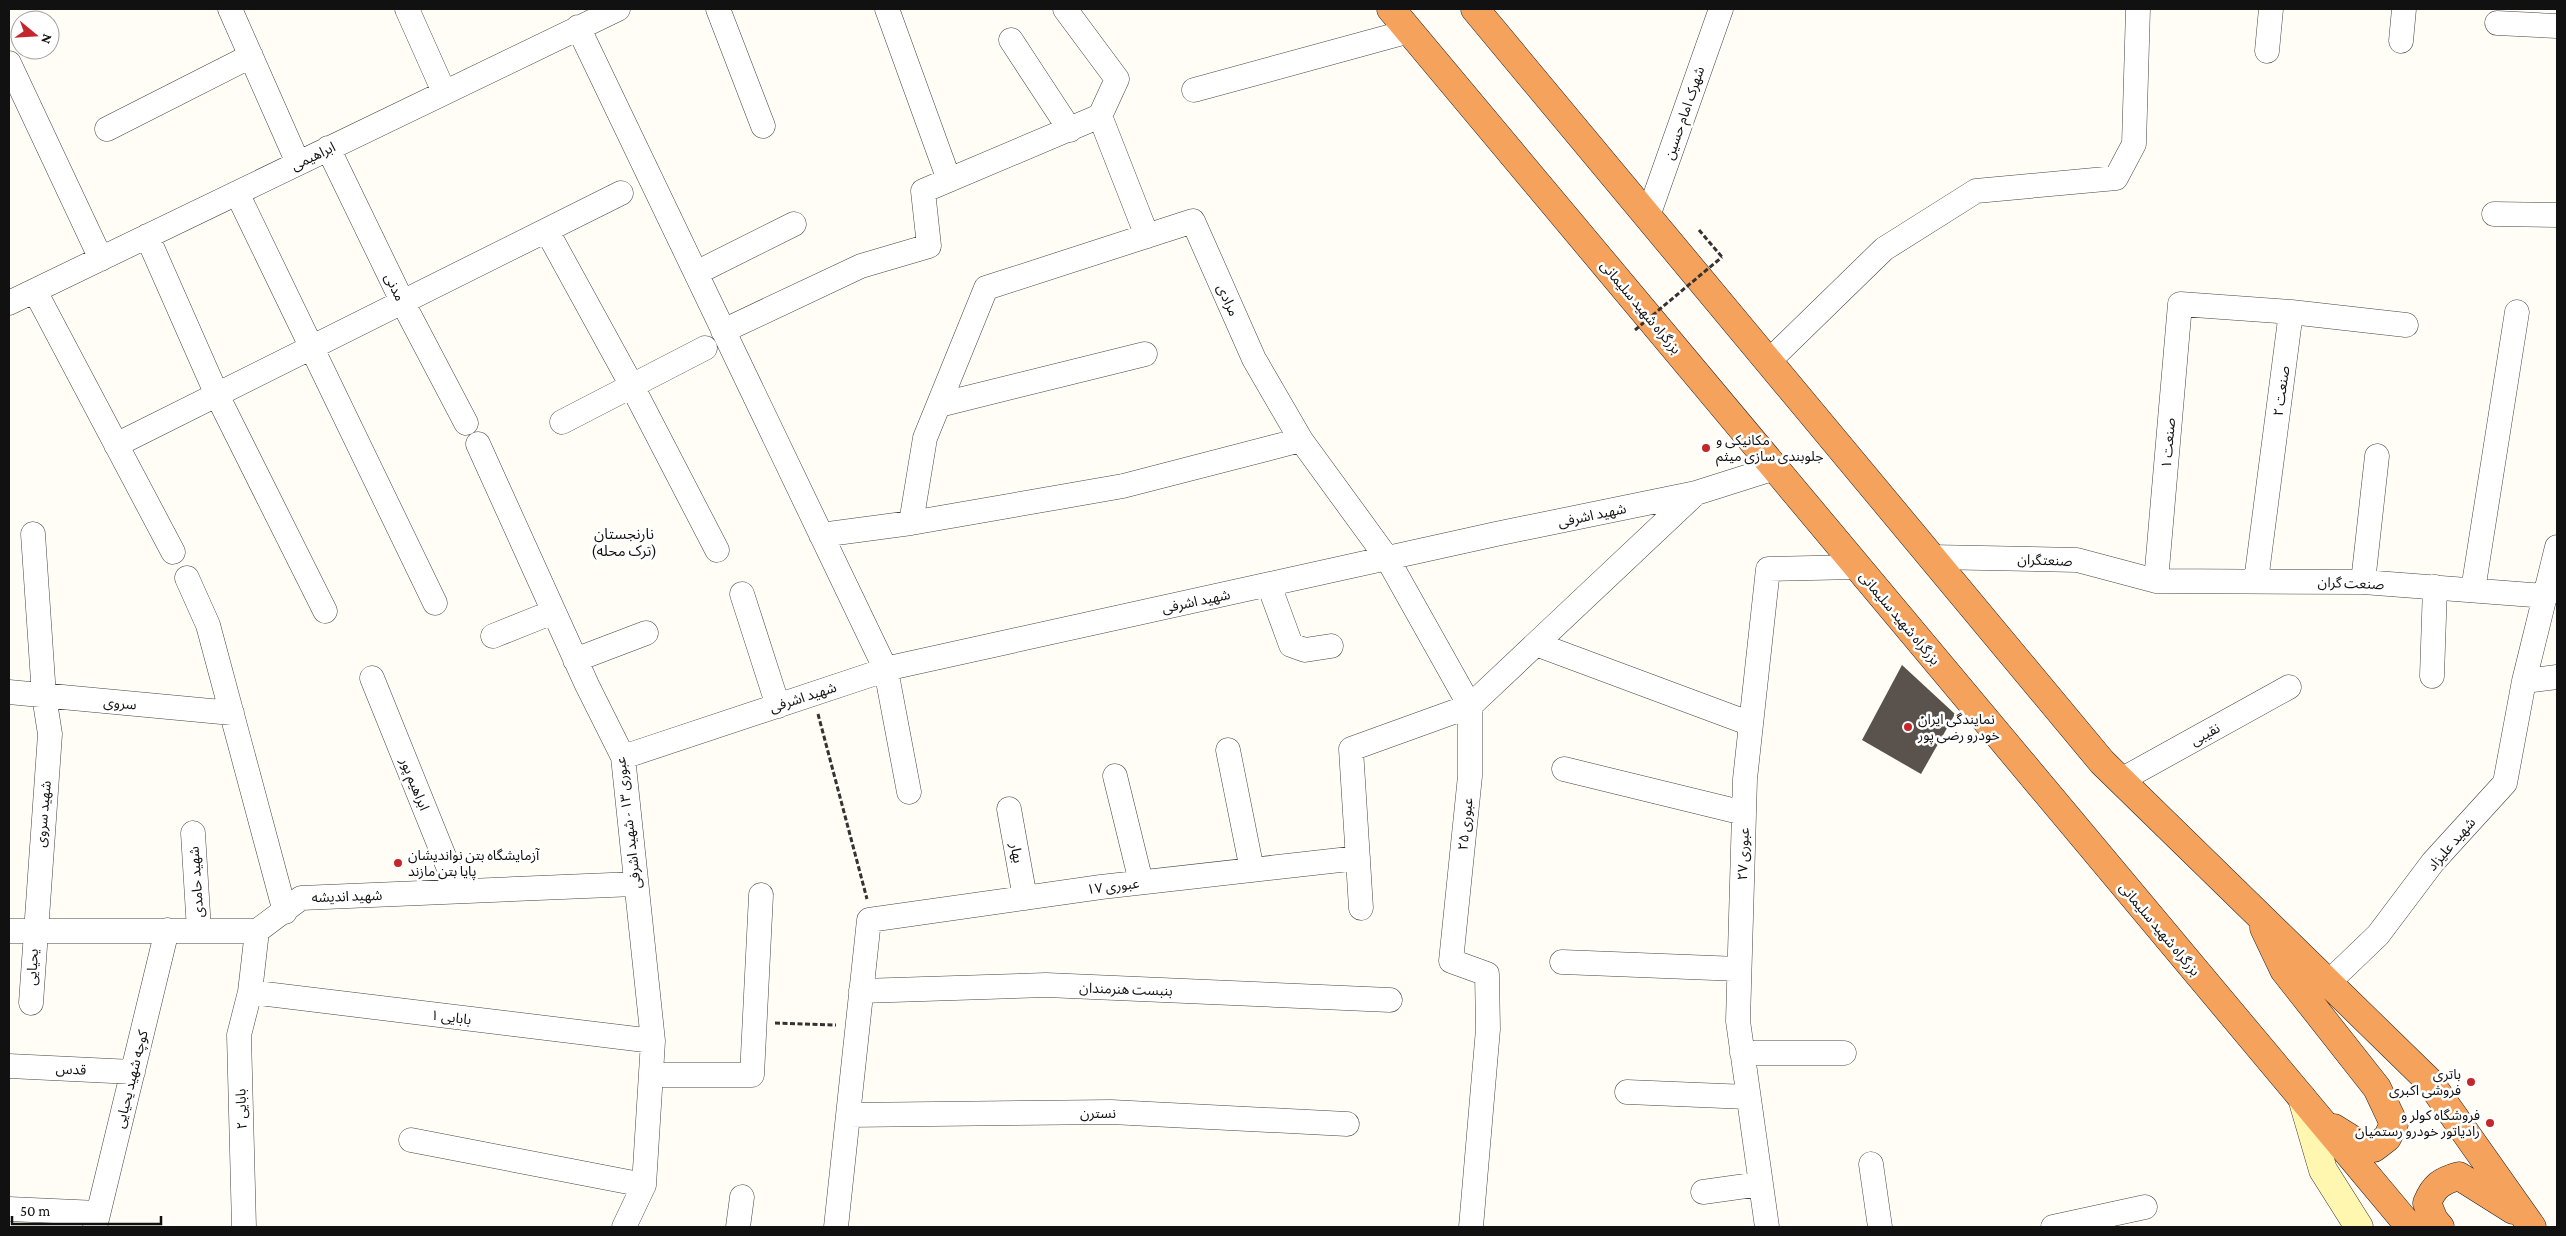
<svg xmlns="http://www.w3.org/2000/svg" width="2566" height="1236" font-family="'Crimson Pro','Noto Sans Arabic',serif">
  <rect width="100%" height="100%" fill="#fffdf5"/>
  <path fill="#5a524d" d="M1902,665L1955,714L1921,774L1862,740Z"/>
  <g fill="none" stroke-linecap="round" stroke-linejoin="round">
    <g stroke="#444" stroke-width="25">
      <path id="street" d="M230,9L298,163
        M407,9L444,92
        M718,9L763,126
        M887,9L949,180
        M2497,23L2557,26
        M578,27L886,670L909,792
        M1011,40L1070,130
        M2401,41L2404,9
        M2267,51L2271,9
        M9,63L101,259
        M1194,90L1410,31
        M1100,116L1147,236
        M107,129L251,56
        M328,148L403,303L466,423
        M237,193L435,603
        M2494,214L2557,215
        M1648,216L1721,9
        M547,231L632,386L717,550
        M147,236L217,395L325,611
        M696,273L794,224
        M35,291L173,552
        M9,303L618,9
        M2291,312L2406,325
        M723,331L861,266L929,246L923,191L1100,116L1117,79L1065,9
        M1769,361L1884,249L1976,191L2116,178L2134,144L2138,9
        M939,405L1145,354
        M562,422L705,348
        M478,444L587,685L623,757L653,1041L644,1185L624,1227
        M116,445L621,193
        M911,523L925,438L986,288L1193,221L1254,359L1301,440L1387,558L1470,706L1351,749L1361,908
        M821,535L911,523L1123,486L1301,440
        M2557,547L2524,681L2557,677
        M1932,557L2077,560L2156,581L2363,582L2546,596
        M187,578L208,625L285,912
        M2156,581L2180,304L2291,312L2256,581
        M2363,582L2377,456
        M1269,585L1291,645L1305,650L1331,646
        M2473,590L2517,312
        M742,594L778,706
        M493,636L553,612
        M1536,644L1751,724
        M575,660L646,633
        M2432,676L2435,587
        M372,678L458,891
        M9,692L232,713
        M1228,750L1252,870
        M623,757L894,667L1496,534L1696,493L1775,468
        M1564,769L1744,813
        M1115,776L1141,882
        M2121,780L2289,687
        M1009,809L1025,898
        M193,833L199,930
        M9,931H257L301,898L635,884
        M1562,962L1739,969
        M2329,982L2378,935L2433,862L2505,783L2524,681
        M861,991L1046,985L1390,1000
        M250,992L653,1041
        M31,1003L50,734L44,696L33,534
        M1742,1053H1844
        M9,1066L133,1072
        M651,1075H752L761,895
        M1627,1092L1748,1097
        M849,1115L1111,1112L1347,1124
        M411,1140L644,1185
        M1871,1164L1880,1227
        M1703,1192L1760,1184
        M9,1209L98,1213
        M95,1227L167,930
        M244,1227L239,1035L250,992L257,931
        M738,1227L742,1197
        M836,1227L869,920L1101,887L1358,858
        M1471,1227L1488,1029L1487,974L1451,961L1470,776V706L1696,493
        M1767,1227L1738,1021L1745,779L1768,569L1857,567
        M2053,1227L2145,1207"/>
    </g>
    <g stroke="#333" stroke-width="29">
      <path id="secondary" d="M2302,1098L2323,1170L2359,1227"/>
    </g>
    <g stroke="#222" stroke-width="29">
      <path id="highway" d="M1391,9L2410,1227
        M1475,9L2102,762L2429,1081L2532,1227
        M2264,928L2284,970L2377,1088L2394,1124L2387,1138L2374,1148L2358,1143L2334,1128
        M2440,1227L2434,1220L2427,1203C2434,1186 2441,1181 2459,1176L2513,1210"/>
    </g>
    <path stroke="#333" stroke-width="3" stroke-dasharray="5 2.5" stroke-linecap="butt" d="M1699,230L1722,257
      M818,714L867,899
      M775,1023L836,1025"/>
    <use href="#street" stroke="#fff" stroke-width="24"/>
    <use href="#secondary" stroke="#fff6b0" stroke-width="28"/>
    <use href="#highway" stroke="#f5a25d" stroke-width="28"/>
    <path stroke="#333" stroke-width="3" stroke-dasharray="5 2.5" stroke-linecap="butt" d="M1635,330L1722,257"/>
  </g>
  <g fill="#c4262e" stroke="#fff" stroke-width="2">
    <circle cx="1706" cy="448" r="5"/>
    <circle cx="1908" cy="727" r="5"/>
    <circle cx="398" cy="863" r="5"/>
    <circle cx="2471" cy="1082" r="5"/>
    <circle cx="2490" cy="1123" r="5"/>
  </g>
  <g text-anchor="middle" dominant-baseline="central" stroke-width="5" stroke-linejoin="round" paint-order="stroke">
    <g font-size="14" fill="#111" stroke="#fff">
      <text transform="translate(1684 113) rotate(-71)">شهرک امام حسین</text>
      <text transform="translate(313 156) rotate(-26)">ابراهیمی</text>
      <text transform="translate(395 287) rotate(64)">مدنی</text>
      <text transform="translate(1228 300) rotate(66)">مرادی</text>
      <text transform="translate(1641 307) rotate(50)">بزرگراه شهید سلیمانی</text>
      <text transform="translate(2281 391) rotate(-82)">صنعت ۲</text>
      <text transform="translate(2168 443) rotate(-85)">صنعت ۱</text>
      <text transform="translate(1592 515) rotate(-12)">شهید اشرفی</text>
      <text transform="translate(2045 560) rotate(2)">صنعتگران</text>
      <text transform="translate(2351 583) rotate(2)">صنعت گران</text>
      <text transform="translate(1196 601) rotate(-12)">شهید اشرفی</text>
      <text transform="translate(1900 618) rotate(50)">بزرگراه شهید سلیمانی</text>
      <text transform="translate(803 697) rotate(-18)">شهید اشرفی</text>
      <text transform="translate(120 703) rotate(5)">سروی</text>
      <text transform="translate(2205 734) rotate(-29)">نقیبی</text>
      <text transform="translate(415 784) rotate(68)">ابراهیم پور</text>
      <text transform="translate(43 814) rotate(-85)">شهید سروی</text>
      <text transform="translate(628 823) rotate(-97)">عبوری ۱۳ - شهید اشرفی</text>
      <text transform="translate(1465 824) rotate(-84)">عبوری ۲۵</text>
      <text transform="translate(2451 844) rotate(-49)">شهید علیزاد</text>
      <text transform="translate(1017 853) rotate(80)">بهار</text>
      <text transform="translate(1743 854) rotate(-88)">عبوری ۲۷</text>
      <text transform="translate(196 882) rotate(-94)">شهید حامدی</text>
      <text transform="translate(1113 886) rotate(-7)">عبوری ۱۷</text>
      <text transform="translate(347 896) rotate(-2)">شهید اندیشه</text>
      <text transform="translate(2160 929) rotate(50)">بزرگراه شهید سلیمانی</text>
      <text transform="translate(32 967) rotate(-87)">یحیایی</text>
      <text transform="translate(1126 989) rotate(2)">بنبست هنرمندان</text>
      <text transform="translate(451 1017) rotate(7)">بابایی ۱</text>
      <text transform="translate(71 1069) rotate(3)">قدس</text>
      <text transform="translate(131 1079) rotate(-76)">کوچه شهید یحیایی</text>
      <text transform="translate(241 1109) rotate(-92)">بابایی ۲</text>
      <text x="1098" y="1113">نسترن</text>
    </g>
    <g font-size="14" fill="#111" stroke="#fff" text-anchor="start">
      <text x="1716" y="440">مکانیکی و<tspan x="1716" dy="16">جلوبندی سازی میثم</tspan></text>
      <text x="1918" y="719">نمایندگی ایران<tspan x="1918" dy="16">خودرو رضی پور</tspan></text>
      <text x="408" y="855">آزمایشگاه بتن نواندیشان<tspan x="408" dy="16">پایا بتن مازند</tspan></text>
      <text x="2461" y="1074" text-anchor="end">باتری<tspan x="2461" dy="16">فروشی اکبری</tspan></text>
      <text x="2480" y="1115" text-anchor="end">فروشگاه کولر و<tspan x="2480" dy="16">رادیاتور خودرو رستمیان</tspan></text>
    </g>
    <g font-size="15" fill="#111" stroke="#fff">
      <text x="624" y="534">نارنجستان<tspan x="624" dy="17">(ترک محله)</tspan></text>
    </g>
  </g>
  <rect width="2566" height="1236" fill="none" stroke="#111111" stroke-width="20"/>
  <g transform="translate(35 35) rotate(108)"><circle r="24" fill="#ffffff" stroke="#a0a0a0"/>
  <path d="M0-4L9 19L0 12L-9 19Z" fill="#c4262e"/>
  <text y="-8" font-size="14" font-weight="bold" text-anchor="middle" fill="#111111">N</text>
  </g>
  <path d="M12 1216v8h149v-8" fill="none" stroke="#111111" stroke-width="2.5"/>
  <text x="20" y="1216" font-size="15" fill="#111111" stroke="#ffffff" stroke-width="4" paint-order="stroke">50 m</text>
</svg>
